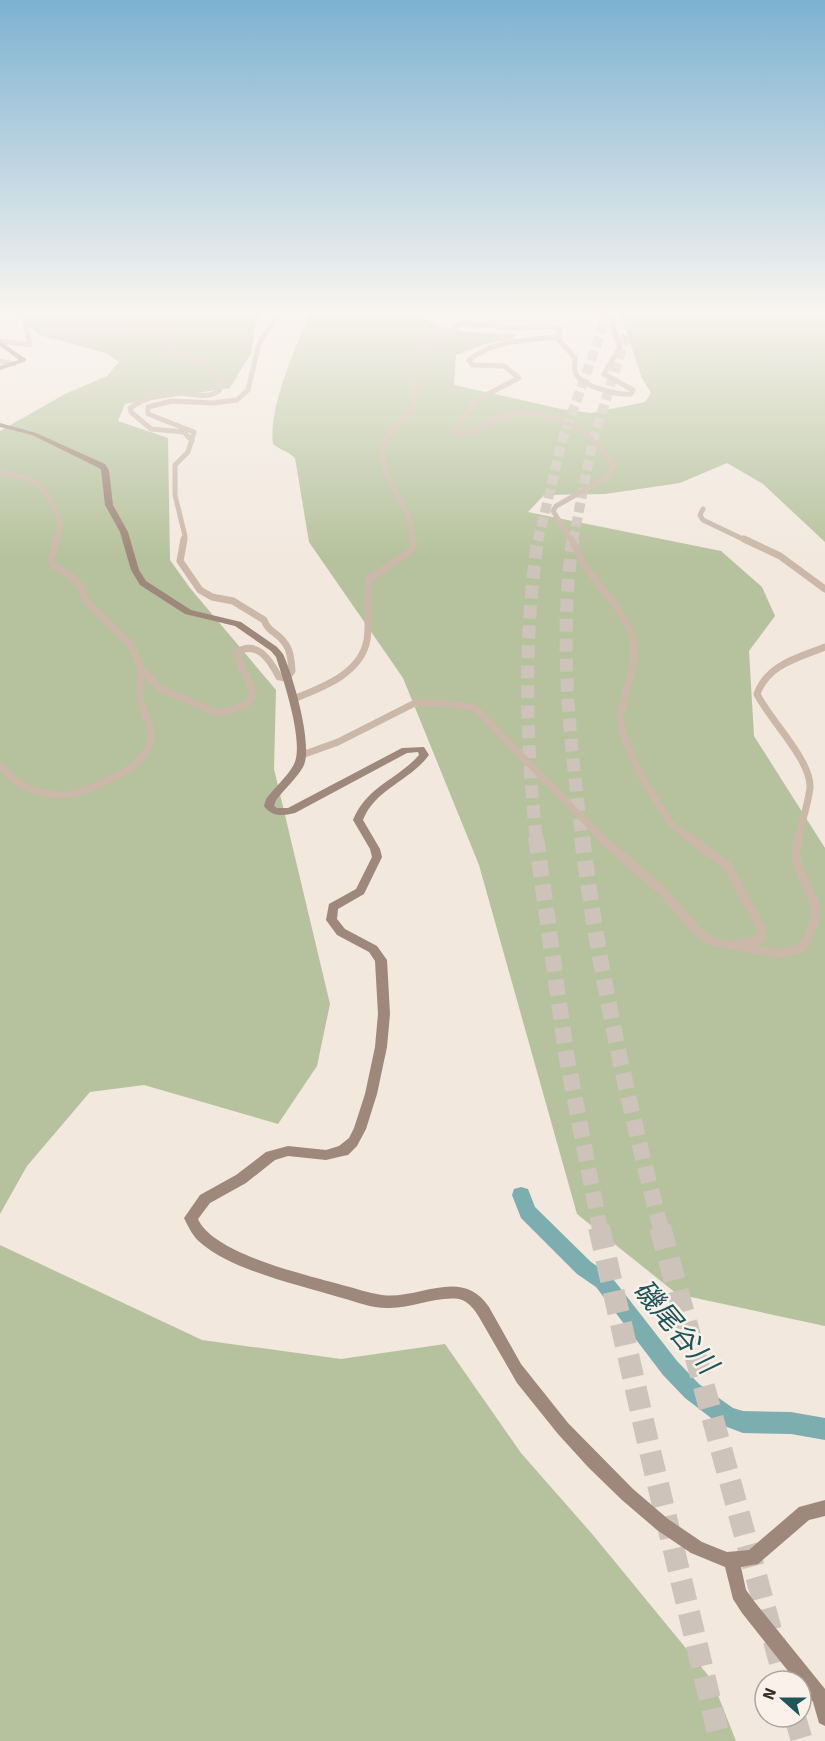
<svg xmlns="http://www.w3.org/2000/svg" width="825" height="1741" font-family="Signika,'Noto Sans JP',sans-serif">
  <rect width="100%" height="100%" fill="#f2e8de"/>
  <path fill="#b6c29d" d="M15,313H262L256,321L251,353L230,388L125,404L118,421L168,438L170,560L190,588L276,690L274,769L330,1004L317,1066L278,1124L144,1085L90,1092L27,1166L0,1214V431L65,394L107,376L119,362L106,353L39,335Z
    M310,313H421C431,335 496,333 517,334L512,339L485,344L456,355L454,385L561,409L591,413L645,402L651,393L642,378L620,313H825V542L763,484L727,463L680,483L605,494L544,495L528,512L721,551L762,587L775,616L749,651L754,736L825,848V1326L677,1294L577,1214L479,865L403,678L309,542L295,458C288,451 280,450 273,444C268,408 296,347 310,313Z
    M0,1245L202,1340L341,1359L445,1344L521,1453L593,1535L712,1680L736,1741H0Z"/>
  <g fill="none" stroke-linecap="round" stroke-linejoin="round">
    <path fill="#7daeaf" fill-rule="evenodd" d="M521,1187L528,1189L535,1207L591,1262L610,1275L677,1361L699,1384L733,1408L743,1411L791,1412L825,1418V1440L791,1434L743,1433L719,1424L685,1398L663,1375L596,1287L577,1274L521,1218L512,1195L514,1189Z"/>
    <path stroke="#cdc3ba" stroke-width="10" stroke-dasharray="10 4.5" stroke-linecap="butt" d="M538,541L562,441L608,313
      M573,541L592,444L633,313"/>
    <path stroke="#cdc3ba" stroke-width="13" stroke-dasharray="13 7" stroke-linecap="butt" d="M573,539C558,638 570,740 582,838
      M536,838C526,739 523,639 538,539"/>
    <path stroke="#cdc3ba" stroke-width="16" stroke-dasharray="16 8" stroke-linecap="butt" d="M536,837L566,1053L600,1229
      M582,837C598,969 627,1100 661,1229"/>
    <path stroke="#cdc3ba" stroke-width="22" stroke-dasharray="22 11" stroke-linecap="butt" d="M599,1227L649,1447L720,1741
      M660,1227L785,1681
      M795,1717L802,1741"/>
    <path stroke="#cbb8a9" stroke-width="5" d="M558,337C528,340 493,340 469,360L472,365L504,366L519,378L476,400L455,431L456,435C477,435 489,420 508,415C547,405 597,432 614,467L606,478L556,506L553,511L572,541
      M0,341L30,345L25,320L31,316L60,326L123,328L147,333L168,331L169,345L173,353L208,363L221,383L219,391C205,400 192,393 176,393C159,393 144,399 130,408L131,412L151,429L184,432L192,441
      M0,361L14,364
      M0,472C44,481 43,483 61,523L56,541
      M703,509L700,515L703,520L747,541
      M184,541L185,536L175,495V465L188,452L194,432L148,414V407L172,401L213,403L237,400L248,390L259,344L279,313
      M413,541C414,507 378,481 383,448C386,427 413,419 416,398C418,383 406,372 413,357L444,339L460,323L518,328L546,326L560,329L558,339L575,358C575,362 574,368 575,372C580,387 618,395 631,394L633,390L604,374L620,347L614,331L613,319L600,313"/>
    <path stroke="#cbb8a9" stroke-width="7" d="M56,539L51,560L54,566L71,576L79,584L86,601L129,643L141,668L159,688L215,712H226L247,704L254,694L236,653C257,639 270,660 279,677L287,678L292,671C291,661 291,650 284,642C277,632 268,632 264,620L233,601L212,597L200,590L180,561L184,539
      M571,539L584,565L621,613L633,638L634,660L620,716L623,735L642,778L671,824L690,838
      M744,539L780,556L825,589
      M293,699C321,688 361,674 367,640C370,620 366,599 369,579L408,553L413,548V539
      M302,755L338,742L415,703H443L475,708L602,838
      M0,765C15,787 47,799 74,794C85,791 98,785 108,780C125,773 142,763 149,745C156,726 142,713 140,696C139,687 141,677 141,668
      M798,838C802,822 808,804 810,788C812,761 769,719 757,694C768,664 798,658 825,647"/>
    <path stroke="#cbb8a9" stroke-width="9" d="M600,837L662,891L697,931L711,941L781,954L802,948C808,939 818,919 815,908C809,878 790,873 798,837
      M688,837L727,865L761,928L762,938L734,946"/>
    <path fill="#9e877b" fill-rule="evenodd" d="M0,341L26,359V361L0,370V366L19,360L0,346Z
      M0,423L36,433L105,464L109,470L113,505L128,532L139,570L146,581L191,610L241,622L277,647L283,654C293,675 314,748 303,767C296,779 284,790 276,800L274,806L277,808H288L402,748L424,747L429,755C410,781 375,789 363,820L380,849L382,857L364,894L338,909L337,919L345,929L377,946L387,960L390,1014L387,1047L377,1094L366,1129L357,1146L348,1155L343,1156L326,1160L288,1156L275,1160L246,1183L210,1203L198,1219C213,1254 307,1275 342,1285C355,1288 368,1293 382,1295C420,1300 461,1266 489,1307L521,1364L568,1423L633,1489L668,1519L702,1542L727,1552L749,1550L799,1507L825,1500V1516L809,1520L758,1564L741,1567L746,1590L754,1601L825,1689V1726L819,1723L813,1702L801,1687V1681H796L742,1613L733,1599L725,1567L691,1553L657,1530L622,1500L588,1467L558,1434L517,1383L479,1317C474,1309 468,1301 459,1299C435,1296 411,1309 387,1308C371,1308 357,1302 342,1298C302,1286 234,1271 202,1244C193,1237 189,1228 184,1218L200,1195L236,1175L266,1152L288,1146L326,1150L339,1146L349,1138L354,1128L365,1094L375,1047L378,1014L375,961L369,952L337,935L326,920L329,904L356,889L372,857L370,849L353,820C367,786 397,780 419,755L418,752L407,753L295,813C282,816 272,817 264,806L266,799C274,788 286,778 293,766C306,746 283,679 276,657L271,651L235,626L185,614L140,585L131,570L120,532L105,505L101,470L99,468L32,435L0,427Z"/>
  </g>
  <linearGradient id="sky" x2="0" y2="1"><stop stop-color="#7db2d1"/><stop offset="0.56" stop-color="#f9f5f0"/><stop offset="1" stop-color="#f9f5f0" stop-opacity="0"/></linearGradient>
  <rect width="825" height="557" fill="url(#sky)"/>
  <g text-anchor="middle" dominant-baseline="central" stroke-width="5" stroke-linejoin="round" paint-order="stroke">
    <g font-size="28" font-style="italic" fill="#1f5659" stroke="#faf2ea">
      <text transform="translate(675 1327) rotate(50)">磯尾谷川</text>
    </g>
  </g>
  <g transform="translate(783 1699) rotate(291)"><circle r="28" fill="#faf2ea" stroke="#aca49d" stroke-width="1.5"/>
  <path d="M0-4.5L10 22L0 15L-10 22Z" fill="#1f5659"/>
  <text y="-9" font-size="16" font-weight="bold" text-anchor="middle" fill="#382e29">N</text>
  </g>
</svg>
